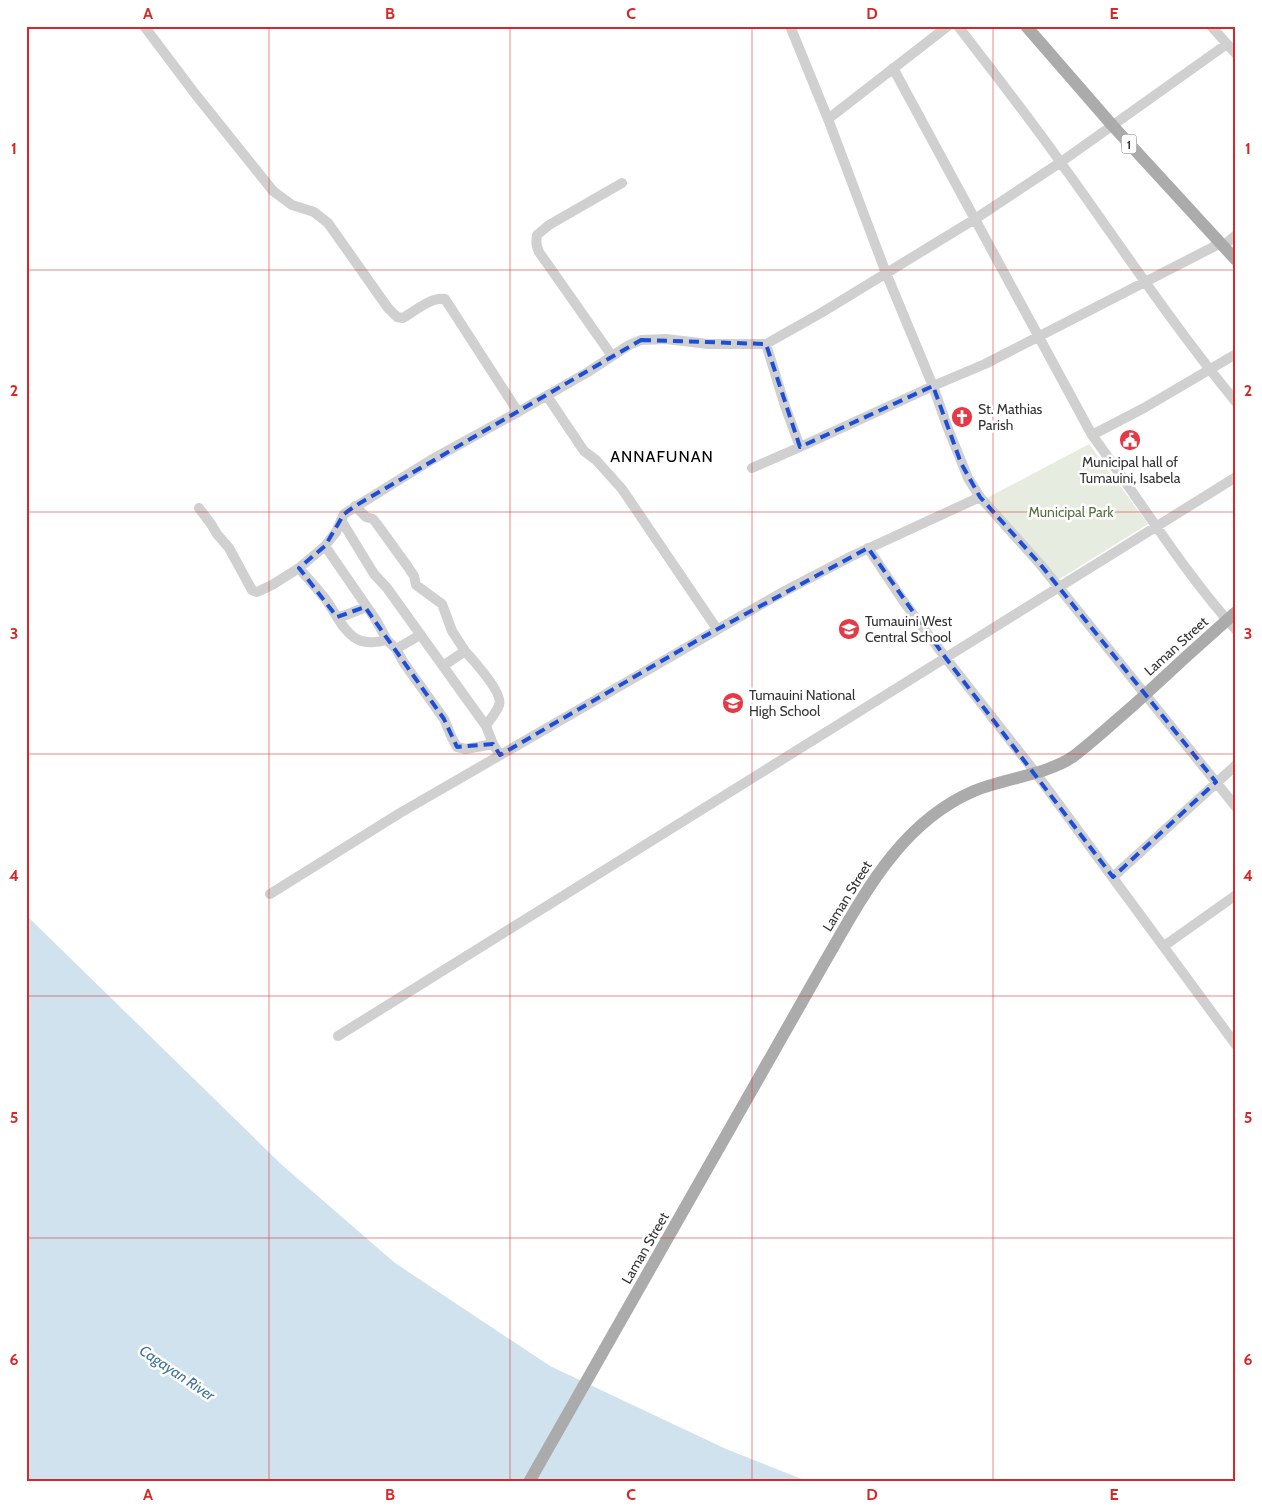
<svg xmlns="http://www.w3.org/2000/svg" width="1262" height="1508" font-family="Cabin,sans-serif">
  <rect width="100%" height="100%" fill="#fff"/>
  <path fill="#e6ecdf" d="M1089,444L1148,524L1058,580L987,498Z"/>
  <path fill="#cfe2ee" d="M26,915L282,1165L395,1263L550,1366L726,1449L809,1482H26Z"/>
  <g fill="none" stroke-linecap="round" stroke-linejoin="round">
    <path stroke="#d0d0d0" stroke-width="10" d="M144,26L196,95L273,191L292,205L314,212L328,223L388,308L397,317L403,318C415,311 431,297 445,299L518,412L588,372L629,345L641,340L666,339L708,344H766L821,313L975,219L1061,162L1227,44
      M790,26L828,119L886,273L933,386L947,426L968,478L980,497L1040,564L1236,807
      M958,26C993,72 1028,116 1061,163C1119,243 1173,326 1236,402
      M1211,26L1236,54
      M893,68L1092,435C1140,500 1182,570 1236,630
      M828,119L948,26
      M1223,246L1236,235
      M766,344L785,406L800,447
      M612,356L539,252C536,245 536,242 537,235L549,225L622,183
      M547,396L584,451L596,460L622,489L717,629
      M1092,435L1144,408L1236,354
      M752,468L800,447L933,386L985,364L1221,243
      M355,506L366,517L373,519L377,524L408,567L414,576L416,585L442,604L452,631L465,651
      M199,508L211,524L217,534L229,548L252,590L257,592L272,585L299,568L325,546L336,532L344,514L431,460L518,412
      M341,520L374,574L387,588L486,726L493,744L500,755
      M325,546L376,620L387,640L396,649L404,663L444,719L452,738L457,747L466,749L493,744
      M868,548L904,602L945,657L1035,772L1236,1045
      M299,568C308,579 318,589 327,601C344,627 351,650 387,640
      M337,617L346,615L366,607
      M396,649L420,635
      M443,666L465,651C473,660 504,694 499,705C497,712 490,719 486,726
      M1113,877L1236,765
      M270,894L400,813L781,593L852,556L980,497
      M1164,946L1236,895
      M338,1036L1236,477"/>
    <path stroke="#ababab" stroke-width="12" d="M1026,26L1112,125L1236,260
      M529,1482L823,965C862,898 899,823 974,791C1005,778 1047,775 1074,756C1095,740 1115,721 1135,704C1168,673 1202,642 1236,612"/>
  </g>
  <path fill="none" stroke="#1d4ed8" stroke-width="4" stroke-dasharray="10 6" stroke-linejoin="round" d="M641,340L766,344L800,447L933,386L961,463L980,497L1040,564L1216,782L1113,877L945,657L868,548L703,637L500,755L493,744L457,747L444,719L365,607L337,617L299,568L325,546L344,514L355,506Z"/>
  <path fill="none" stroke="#d62828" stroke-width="1" stroke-opacity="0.55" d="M269,26V1482M510,26V1482M752,26V1482M993,26V1482M26,270H1236M26,512H1236M26,754H1236M26,996H1236M26,1238H1236"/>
  <defs>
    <g id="church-disc" transform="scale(1.125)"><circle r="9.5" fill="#e63946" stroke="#fff"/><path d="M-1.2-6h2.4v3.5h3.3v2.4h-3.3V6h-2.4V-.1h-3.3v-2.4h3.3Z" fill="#fff"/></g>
    <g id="civic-disc" transform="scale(1.125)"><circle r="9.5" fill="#e63946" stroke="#fff"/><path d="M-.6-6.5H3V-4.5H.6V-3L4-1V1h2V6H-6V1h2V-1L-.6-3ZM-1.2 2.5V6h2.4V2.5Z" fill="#fff"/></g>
    <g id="school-disc" transform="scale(1.125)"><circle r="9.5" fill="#e63946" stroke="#fff"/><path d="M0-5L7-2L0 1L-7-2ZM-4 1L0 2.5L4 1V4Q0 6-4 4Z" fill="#fff"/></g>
  </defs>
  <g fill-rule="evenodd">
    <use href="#church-disc" x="962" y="417"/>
    <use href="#civic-disc" x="1130" y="440"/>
    <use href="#school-disc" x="849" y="629"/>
    <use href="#school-disc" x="733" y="703"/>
  </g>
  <g text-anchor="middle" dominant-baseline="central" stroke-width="5" stroke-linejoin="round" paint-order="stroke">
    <rect fill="#fff" stroke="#707070" stroke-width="1" x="1121.5" y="134.5" width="15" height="19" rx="4"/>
    <g font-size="12" font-weight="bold" fill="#333">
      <text x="1129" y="144">1</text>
    </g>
    <g font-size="14" fill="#333" stroke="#fff" text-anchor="start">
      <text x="978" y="409">St. Mathias<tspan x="978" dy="16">Parish</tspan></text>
      <text x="1130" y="462" text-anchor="middle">Municipal hall of<tspan x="1130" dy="16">Tumauini, Isabela</tspan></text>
      <text x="865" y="621">Tumauini West<tspan x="865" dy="16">Central School</tspan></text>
      <text x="749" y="695">Tumauini National<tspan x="749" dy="16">High School</tspan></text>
    </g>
    <g font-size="14" fill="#56703f" stroke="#fff">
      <text x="1071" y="512">Municipal Park</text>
    </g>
    <g font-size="14" fill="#333" stroke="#fff">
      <text transform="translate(1176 646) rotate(-42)">Laman Street</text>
      <text transform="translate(847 896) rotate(-58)">Laman Street</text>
      <text transform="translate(645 1248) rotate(-60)">Laman Street</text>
    </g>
    <g font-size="15" font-style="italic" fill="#3f7597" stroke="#fff">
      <text transform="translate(177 1373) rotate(34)">Cagayan River</text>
    </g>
    <g font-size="16" letter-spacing="1" fill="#000" stroke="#fff">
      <text x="662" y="456">ANNAFUNAN</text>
    </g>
  </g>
  <rect width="1262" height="1508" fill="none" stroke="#ffffff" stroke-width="55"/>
  <rect x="28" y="28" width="1206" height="1452" fill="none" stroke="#d62828" stroke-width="2"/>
  <g font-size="16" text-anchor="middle" font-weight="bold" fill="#d62828">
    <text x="148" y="19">A</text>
    <text x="390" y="19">B</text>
    <text x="631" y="19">C</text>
    <text x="872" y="19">D</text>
    <text x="1114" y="19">E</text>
    <text x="14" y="154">1</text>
    <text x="1248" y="154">1</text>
    <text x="14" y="396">2</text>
    <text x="1248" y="396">2</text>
    <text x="14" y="639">3</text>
    <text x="1248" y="639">3</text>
    <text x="14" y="881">4</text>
    <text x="1248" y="881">4</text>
    <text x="14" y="1123">5</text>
    <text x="1248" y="1123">5</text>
    <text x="14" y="1365">6</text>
    <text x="1248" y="1365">6</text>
    <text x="148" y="1500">A</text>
    <text x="390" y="1500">B</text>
    <text x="631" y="1500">C</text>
    <text x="872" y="1500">D</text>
    <text x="1114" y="1500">E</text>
  </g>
</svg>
